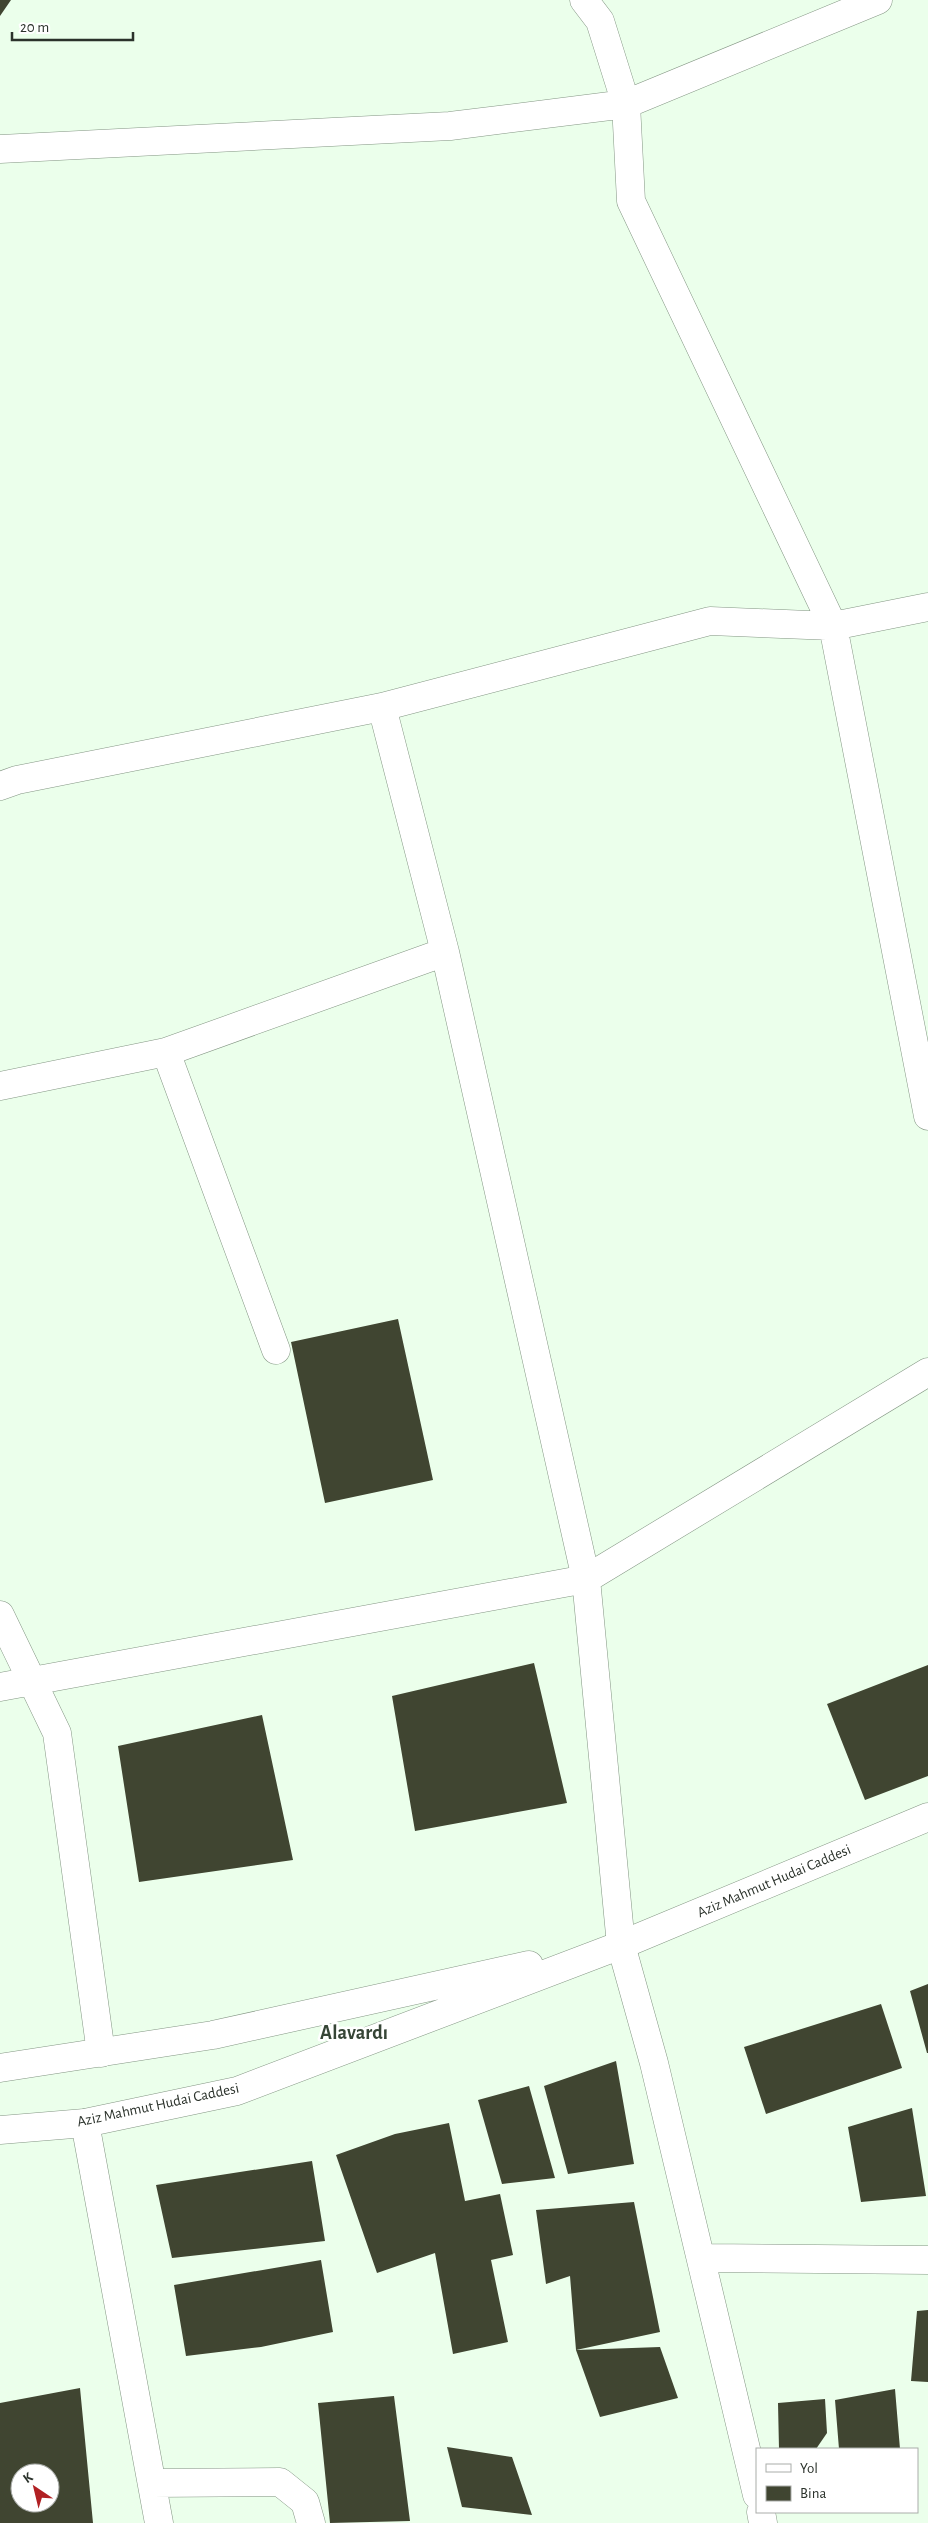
<svg xmlns="http://www.w3.org/2000/svg" width="928" height="2523" font-family="'Alegreya Sans',sans-serif">
  <rect width="100%" height="100%" fill="#ebffeb"/>
  <path fill="#404531" fill-rule="evenodd" d="M0,0H11L0,16Z
    M398,1319L433,1480L325,1503L291,1342Z
    M534,1663L567,1803L415,1831L392,1696Z
    M928,1665V1776L865,1800L827,1704Z
    M262,1715L293,1860L139,1882L118,1746Z
    M928,1984V2053H927L910,1991Z
    M881,2004L902,2068L766,2114L744,2047Z
    M616,2061L634,2164L568,2174L544,2086Z
    M529,2086L555,2178L502,2184L478,2100Z
    M912,2108L926,2196L861,2202L848,2127Z
    M449,2123L465,2201L500,2194L513,2255L491,2260L508,2342L453,2354L435,2253L377,2273L336,2155L395,2134Z
    M312,2161L325,2241L172,2258L156,2185Z
    M634,2202L660,2332L576,2350L660,2347L678,2398L600,2417L576,2350L570,2276L546,2284L536,2210Z
    M321,2260L333,2332L261,2347L186,2356L174,2285Z
    M928,2310V2382L911,2381L917,2311Z
    M80,2388L93,2523H0V2403ZM20,2473H50V2503H20Z
    M895,2389L900,2449H839L835,2400Z
    M394,2396L410,2521L330,2523L318,2403Z
    M825,2399L827,2433L816,2449H779L778,2403Z
    M447,2447L512,2457L532,2515L462,2507Z"/>
  <g fill="none" stroke-linecap="round" stroke-linejoin="round">
    <g stroke="#849684" stroke-width="29">
      <path id="street" d="M584,0L600,21L626,104L631,201L833,626L928,1116
        M0,149L450,126L626,104L878,0
        M382,707L445,952L586,1579L621,1945L654,2063L757,2495
        M0,786L17,780L382,707L710,621L833,626L928,607
        M166,1052L276,1350
        M0,1086L166,1052L445,952
        M0,1615L57,1733L101,2053
        M0,1687L586,1579L928,1372
        M85,2123L159,2523
        M702,2258L928,2260
        M152,2483L280,2482L305,2502L311,2523
        M761,2512L763,2523"/>
    </g>
    <g stroke="#849684" stroke-width="29">
      <path id="secondary" d="M0,2068L213,2035L529,1965
        M0,2130L85,2123L237,2091L621,1945L928,1817"/>
    </g>
    <use href="#street" stroke="#fff" stroke-width="28"/>
    <use href="#secondary" stroke="#fff" stroke-width="28"/>
  </g>
  <g text-anchor="middle" dominant-baseline="central" stroke-width="5" stroke-linejoin="round" paint-order="stroke">
    <g font-size="15" fill="#2b322b" stroke="#fff">
      <text transform="translate(774 1881) rotate(-23)">Aziz Mahmut Hudai Caddesi</text>
      <text transform="translate(158 2105) rotate(-12)">Aziz Mahmut Hudai Caddesi</text>
    </g>
    <g font-size="20" font-weight="bold" fill="#364536" stroke="#fff">
      <text x="354" y="2033">Alavardı</text>
    </g>
  </g>
  <rect x="756" y="2448" width="162" height="65" fill="#ffffff" stroke="#aaadaa"/>
  <rect x="766" y="2464" width="25" height="8" fill="#ffffff" stroke="#aaadaa"/>
  <text x="800" y="2473" font-size="15" fill="#2b322b">Yol</text>
  <rect x="766" y="2486" width="25" height="15" fill="#404531" stroke="#aaadaa"/>
  <text x="800" y="2498" font-size="15" fill="#2b322b">Bina</text>
  <g transform="translate(35 2488) rotate(325)"><circle r="24" fill="#ffffff" stroke="#aaadaa"/>
  <path d="M0-4L9 19L0 12L-9 19Z" fill="#b12023"/>
  <text y="-8" font-size="14" font-weight="bold" text-anchor="middle" fill="#2b322b">K</text>
  </g>
  <path d="M12 32v8h121v-8" fill="none" stroke="#2b322b" stroke-width="2.5"/>
  <text x="20" y="32" font-size="15" fill="#2b322b" stroke="#ffffff" stroke-width="4" paint-order="stroke">20 m</text>
</svg>
